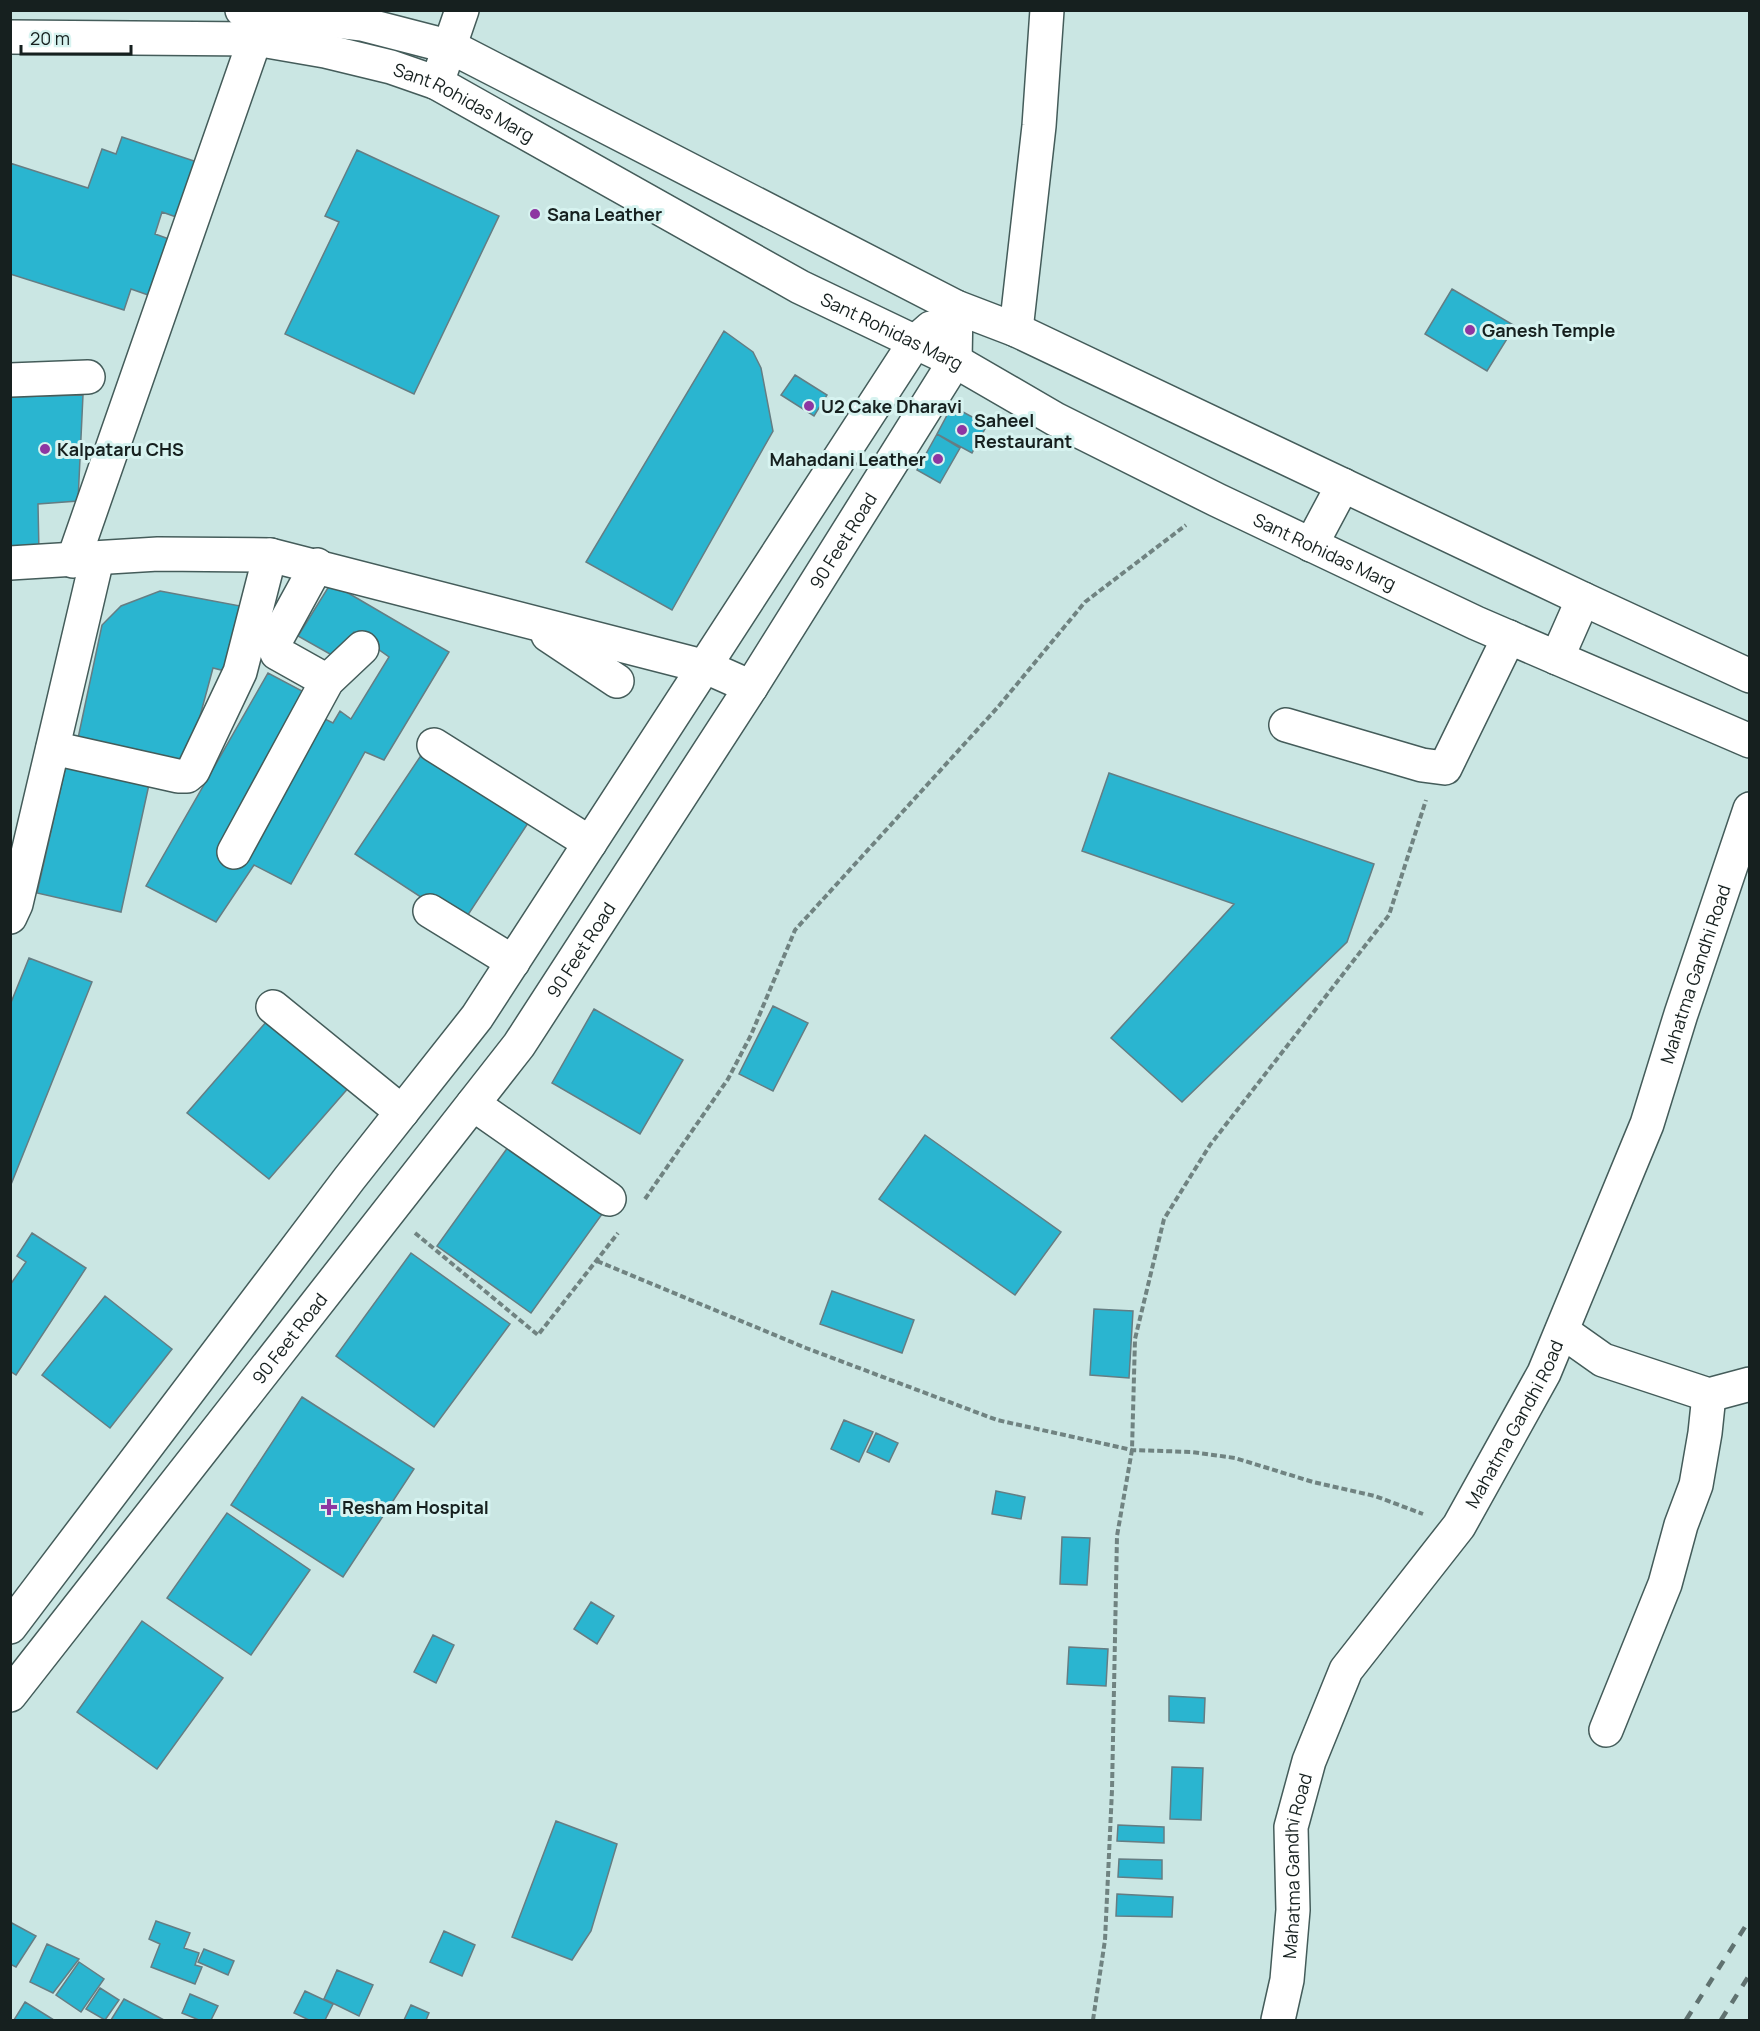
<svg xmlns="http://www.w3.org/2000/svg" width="1760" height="2031" font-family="Manrope,sans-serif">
  <rect width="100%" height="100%" fill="#cae6e3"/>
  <path fill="#2ab5d0" stroke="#657d83" stroke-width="1.5" d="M122,137L197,162L179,218L162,212L155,234L169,239L151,296L131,289L124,310L10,274V163L88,188L102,149L116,154Z
    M357,150L499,216L414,394L285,334L339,222L325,216Z
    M1452,289L1515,326L1487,371L1425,334Z
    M724,331L753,352L761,368L773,431L672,610L586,562Z
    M795,375L827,395L814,416L781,395Z
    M83,395L78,501L38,504L39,553L10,554V397Z
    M952,406L987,425L972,453L937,434Z
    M937,434L960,448L940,483L917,470Z
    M331,583L449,652L384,760L365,752L291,884L254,865L216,922L146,886L268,673L304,692L286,742L217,853L239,865L323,718L333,723L340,711L351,719L389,657L354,632L337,658L298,636Z
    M160,591L251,608L237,674L213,668L186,768L77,743L102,625L121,606Z
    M428,745L534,814L462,924L355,854Z
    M67,761L150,780L121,912L37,893Z
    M1109,773L1374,864L1347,942L1182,1102L1111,1038L1234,904L1082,851Z
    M29,958L92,982L10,1187V1005Z
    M773,1006L808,1023L773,1091L739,1074Z
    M594,1009L683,1060L640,1134L552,1083Z
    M267,1021L350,1086L269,1179L187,1113Z
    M925,1135L1061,1232L1015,1295L879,1199Z
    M511,1143L605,1210L531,1313L437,1246Z
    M32,1233L86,1268L16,1375L10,1371V1285L26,1262L17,1256Z
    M411,1253L510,1324L434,1427L336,1356Z
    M832,1291L914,1320L902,1353L820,1324Z
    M105,1296L172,1349L110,1428L42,1375Z
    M1094,1309L1133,1311L1129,1378L1090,1375Z
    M302,1397L414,1469L343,1577L231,1505Z
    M844,1420L873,1432L859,1462L831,1449Z
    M876,1433L898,1443L889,1462L867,1452Z
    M996,1491L1025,1497L1021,1519L992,1514Z
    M227,1513L310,1570L251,1655L167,1598Z
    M1062,1537L1090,1538L1087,1585L1060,1584Z
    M591,1602L614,1616L597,1644L574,1629Z
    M142,1621L223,1678L157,1769L77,1712Z
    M433,1635L454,1645L436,1683L414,1672Z
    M1069,1647L1108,1649L1106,1686L1067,1684Z
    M1169,1696L1205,1698L1204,1723L1169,1721Z
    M1172,1767L1203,1768L1201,1820L1170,1819Z
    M556,1821L617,1844L591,1931L572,1960L512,1937Z
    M1118,1825L1164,1827V1843L1117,1841Z
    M1119,1859L1162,1860V1879L1118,1877Z
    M1117,1894L1173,1897L1172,1917L1116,1916Z
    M156,1921L190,1933L184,1948L199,1953L195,1965L202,1967L195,1984L151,1967L160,1944L149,1939Z
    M10,1922L36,1936L16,1967L10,1964Z
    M444,1931L475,1945L462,1976L430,1962Z
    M47,1944L79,1959L53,1993L30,1982Z
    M204,1949L234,1961L228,1975L198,1962Z
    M79,1962L104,1979L81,2012L56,1995Z
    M337,1970L373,1985L359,2016L324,1999Z
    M100,1988L119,2000L105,2020L86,2009Z
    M305,1991L333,2004L325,2020H309L294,2013Z
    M190,1994L218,2006L211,2020H199L182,2013Z
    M124,1999L164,2020H111Z
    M25,2002L54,2020H14Z
    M411,2005L429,2013L426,2020H404Z"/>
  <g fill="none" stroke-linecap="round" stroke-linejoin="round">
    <g stroke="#445c5a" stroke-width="36">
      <g id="minor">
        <path d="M437,83L462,10"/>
        <path d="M1016,330L1039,126L1047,10"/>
        <path d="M10,380L88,377"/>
        <path d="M73,561L255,39"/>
        <path d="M10,563L158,554L270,555L706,667L751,687"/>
        <path d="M317,565L277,638L275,648L277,653L327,681"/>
        <path d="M548,635L617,681"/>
        <path d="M1286,725L1422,765L1445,768L1509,637"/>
        <path d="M434,745L590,843"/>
        <path d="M53,748L178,776H187L193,771L240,672L270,555"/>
        <path d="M234,852L327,681L362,648"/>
        <path d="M430,911L513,962"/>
        <path d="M10,917L16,904L97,559"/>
        <path d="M273,1007L402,1112"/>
        <path d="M473,1104L609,1199"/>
        <path d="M1562,1331L1603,1360L1709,1395L1750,1384"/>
        <path d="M1606,1730L1665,1584L1681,1525L1696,1485L1705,1433L1709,1395"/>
        <path id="s1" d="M1278,2020L1287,1980L1293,1910L1291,1827L1309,1761L1346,1670L1459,1526L1544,1373L1647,1124L1681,1014L1750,809"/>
      </g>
    </g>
    <g stroke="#445c5a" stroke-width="36">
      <g id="major">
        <path d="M242,10L362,24L451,47L956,307L1016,330L1583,599L1750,676"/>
        <path id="s2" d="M10,37L255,39L325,51L391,67L437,83L800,287L955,361L1055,419L1217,500L1476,623L1750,741"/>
        <path d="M1311,545L1343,485"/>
        <path d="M1557,658L1583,599"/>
        <path d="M10,1627L349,1179L477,1017L915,342L931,328"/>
        <path id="s3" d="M10,1695L519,1045L751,687L955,361L956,307"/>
      </g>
    </g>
    <path stroke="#708381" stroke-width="4" stroke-dasharray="6 3" stroke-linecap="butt" d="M645,1199L728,1079L751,1035L795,930L998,707L1085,602L1186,525
      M415,1233L538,1335L618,1233
      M597,1261L806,1348L997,1420L1132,1450L1192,1452L1235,1458L1313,1482L1375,1496L1423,1514
      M1093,2020L1105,1940L1112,1790L1117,1536L1132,1450L1135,1339L1164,1219L1210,1145L1389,915L1426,800"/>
    <use href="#minor" stroke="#fff" stroke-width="33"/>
    <use href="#major" stroke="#fff" stroke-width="33"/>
    <path stroke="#607270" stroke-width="4.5" stroke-dasharray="10 10" stroke-linecap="butt" d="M1686,2020L1750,1919
      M1721,2020L1750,1974"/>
  </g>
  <g fill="#8d36a2" stroke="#d7f3f0" stroke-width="2">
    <circle cx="535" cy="214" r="6"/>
    <circle cx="1470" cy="330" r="6"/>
    <circle cx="809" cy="406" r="6"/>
    <circle cx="962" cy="430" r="6"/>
    <circle cx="45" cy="449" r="6"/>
    <circle cx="938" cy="459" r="6"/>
    <path d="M326 1498h6v6h6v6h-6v6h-6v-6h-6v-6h6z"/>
  </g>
  <g text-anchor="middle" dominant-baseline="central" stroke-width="6" stroke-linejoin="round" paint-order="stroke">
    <g font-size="18" fill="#16201f" stroke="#d7f3f0">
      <text stroke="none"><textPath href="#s2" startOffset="465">Sant Rohidas Marg</textPath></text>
      <text stroke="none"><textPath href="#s2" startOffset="951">Sant Rohidas Marg</textPath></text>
      <text stroke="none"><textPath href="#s3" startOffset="1425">90 Feet Road</textPath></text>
      <text stroke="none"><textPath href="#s2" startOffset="1437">Sant Rohidas Marg</textPath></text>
      <text stroke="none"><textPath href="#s3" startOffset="939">90 Feet Road</textPath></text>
      <text stroke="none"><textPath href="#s1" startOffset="1146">Mahatma Gandhi Road</textPath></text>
      <text stroke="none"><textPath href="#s3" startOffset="453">90 Feet Road</textPath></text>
      <text stroke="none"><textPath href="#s1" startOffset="660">Mahatma Gandhi Road</textPath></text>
      <text stroke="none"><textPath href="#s1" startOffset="156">Mahatma Gandhi Road</textPath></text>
    </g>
    <g font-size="18" font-weight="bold" fill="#16201f" stroke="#d7f3f0" text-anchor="start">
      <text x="547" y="214">Sana Leather</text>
      <text x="1482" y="330">Ganesh Temple</text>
      <text x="821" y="406">U2 Cake Dharavi</text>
      <text x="974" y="420">Saheel<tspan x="974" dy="21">Restaurant</tspan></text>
      <text x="57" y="449">Kalpataru CHS</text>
      <text x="926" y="459" text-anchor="end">Mahadani Leather</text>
      <text x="342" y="1507">Resham Hospital</text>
    </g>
  </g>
  <rect width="1760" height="2031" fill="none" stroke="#16201f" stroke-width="24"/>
  <path d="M21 45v9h110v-9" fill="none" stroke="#16201f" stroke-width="3"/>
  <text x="30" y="45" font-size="18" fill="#16201f" stroke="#d7f3f0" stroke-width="4.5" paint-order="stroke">20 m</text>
</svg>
